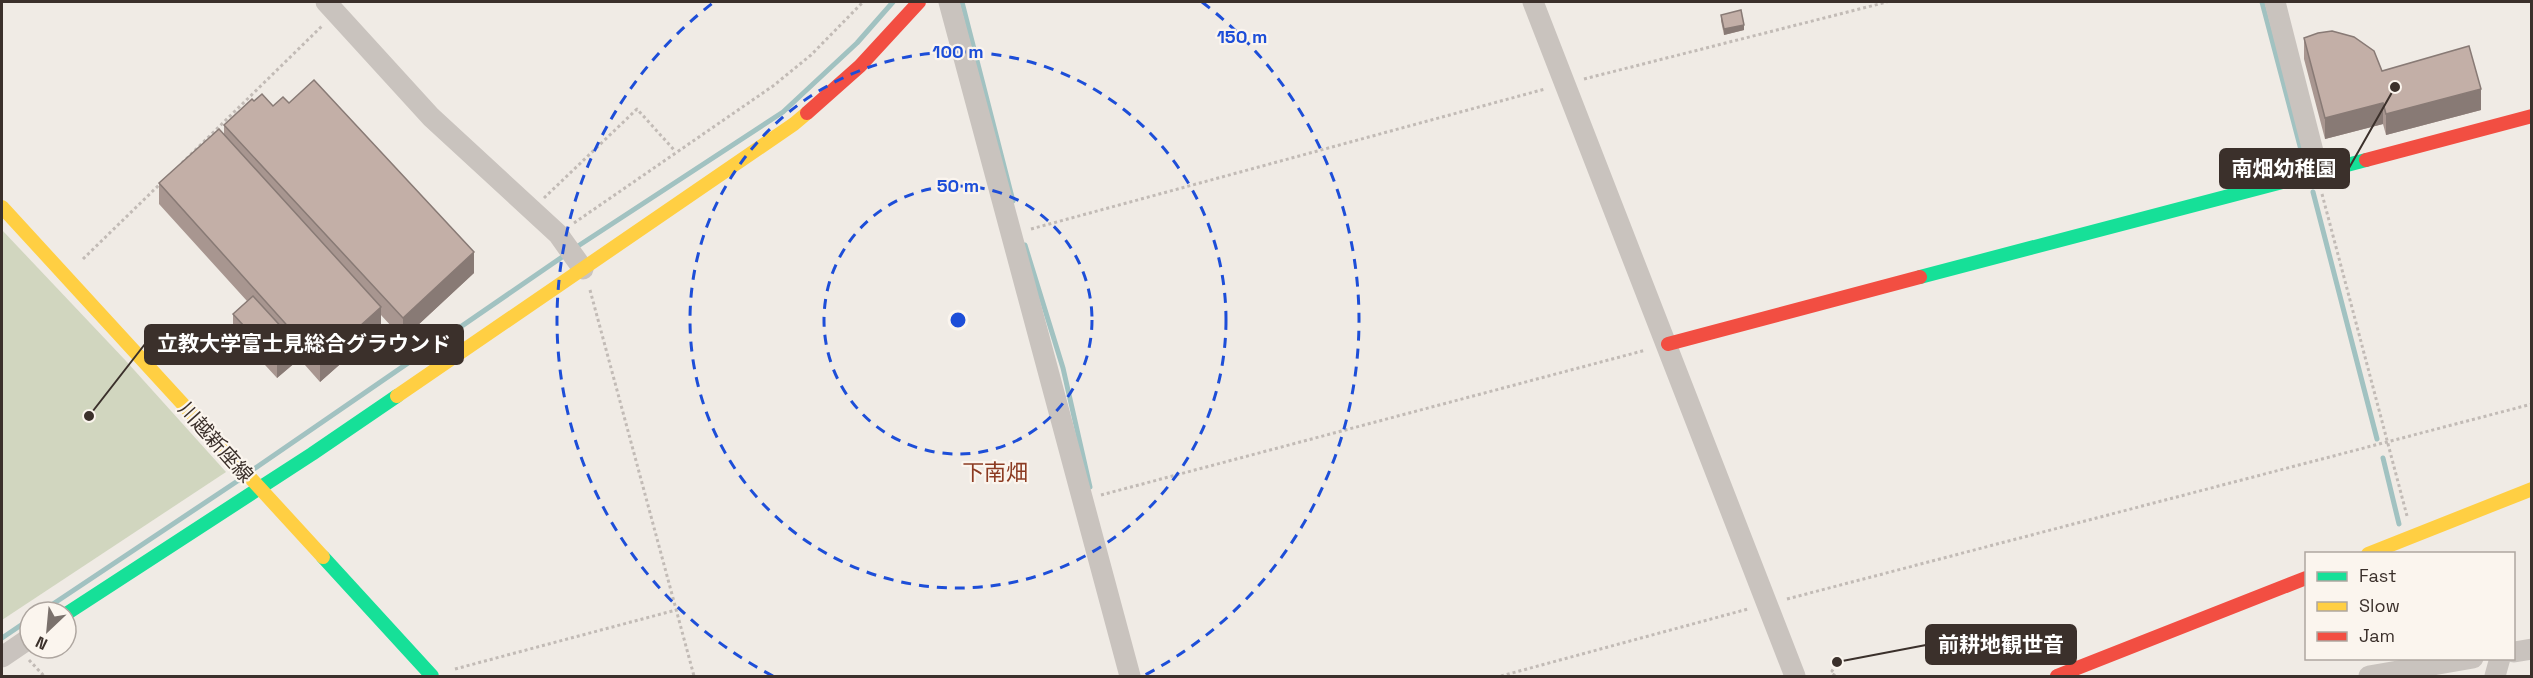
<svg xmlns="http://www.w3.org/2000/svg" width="2533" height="678" font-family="'Space Grotesk','Noto Sans JP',sans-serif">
  <rect width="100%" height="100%" fill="#f0ebe5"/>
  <path fill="#d1d6bf" d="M2,230L126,361L226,472L2,620Z"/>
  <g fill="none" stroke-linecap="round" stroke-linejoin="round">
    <path stroke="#a1c2c1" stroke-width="5" d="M962,2L1013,201
      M2262,2L2305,165
      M2313,192L2377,439
      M1025,245L1063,368L1090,487
      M575,248L783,112L857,43L893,2
      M2383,458L2399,524
      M254,469L568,253
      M41,612L239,480
      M2,638L30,619"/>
    <path stroke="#c2bbb6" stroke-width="3" stroke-dasharray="3 3" stroke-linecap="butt" d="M1584,79L1887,2
      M182,163L323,25
      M2322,194L2407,516
      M544,198L637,109L675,151
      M574,223L773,86L811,55L863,2
      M1031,229L1545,89
      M83,259L160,184
      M590,290L694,676
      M1101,495L1646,350
      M1787,599L2532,404
      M29,660L44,676
      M455,669L676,610
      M1501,676L1748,609
      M1833,676L1835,673L1832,671L1835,666"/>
    <path stroke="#c9c3be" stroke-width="21" d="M326,2L431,117L558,234L583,269
      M949,2L1130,676
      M1533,2L1795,676
      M2275,2L2318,171
      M2514,652L2532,649
      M2,657L30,638
      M2369,676L2473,658
      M2495,676L2500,658"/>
    <path stroke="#16e098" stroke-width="14" d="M1920,277L2366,160
      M323,557L432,676
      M66,614L312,454L397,396"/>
    <path stroke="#ffcf43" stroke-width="14" d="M2,207L323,557
      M397,396L794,124L807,113
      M2368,554L2532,489"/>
    <path stroke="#f24e42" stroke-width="14" d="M807,113L860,66L919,2
      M2366,160L2532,116
      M1668,344L1920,277
      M2057,676L2306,578"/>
  </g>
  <path fill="#a89690" d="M1721,15L1744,30L1724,35L1721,21Z
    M2304,38L2382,71L2481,110L2386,135L2383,124L2325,139L2304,59Z
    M254,101L273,106L289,103L474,273L403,339L381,315V328L320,382L297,356V361L277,378L233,330V314L247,301L159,204V183L224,134V125Z"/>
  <path fill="#887a75" d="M1744,25V30L1724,35V29Z
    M2481,89V110L2386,135V114Z
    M2383,103V124L2325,139V118Z
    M474,252V273L403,339V318Z
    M381,307V328L320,382V362Z
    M297,344V361L277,378V362Z"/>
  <path fill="#c3afa7" stroke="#887a75" stroke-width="1.5" d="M1741,10L1744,25L1724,29L1721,15Z
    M2332,31L2354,37L2374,51L2382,71L2469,46L2481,89L2386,114L2383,103L2325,118L2304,38L2318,33Z
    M314,80L474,252L403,318L224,125L252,99L254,101L262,94L273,106L283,97L289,103Z
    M219,129L381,307L320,362L159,183Z
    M253,296L297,344L277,362L233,314Z"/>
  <g fill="none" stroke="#1d4ed8" stroke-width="3" stroke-dasharray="10 8">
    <circle cx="958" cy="320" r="134"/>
    <circle cx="958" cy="320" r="268"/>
    <path d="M773 676A401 401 0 0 1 714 2M1202 2A401 401 0 0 1 1143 676"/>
  </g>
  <g text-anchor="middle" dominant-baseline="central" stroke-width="4.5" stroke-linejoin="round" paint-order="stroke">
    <g font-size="20" fill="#3b302b" stroke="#fbf5ee">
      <text transform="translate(216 442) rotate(48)">川越新座線</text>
    </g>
    <g font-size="22" fill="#8c3b22" stroke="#fbf5ee">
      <text x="995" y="472">下南畑</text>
    </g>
  </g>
  <circle cx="958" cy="320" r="9" fill="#1d4ed8" stroke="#fbf5ee" stroke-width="3"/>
  <g font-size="18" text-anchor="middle" font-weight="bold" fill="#1d4ed8" stroke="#fbf5ee" stroke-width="4.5" stroke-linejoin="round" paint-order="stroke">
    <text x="1242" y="43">150 m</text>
    <text x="958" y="58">100 m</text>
    <text x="958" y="192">50 m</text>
  </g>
  <path fill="none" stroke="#3b302b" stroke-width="2" d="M2395 87L2349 168M89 416L145 344M1837 662L1926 645"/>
  <g fill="#3b302b" stroke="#fbf5ee" stroke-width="2">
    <circle cx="2395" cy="87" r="6"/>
    <circle cx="89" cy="416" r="6"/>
    <circle cx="1837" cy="662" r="6"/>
  </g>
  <g fill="#3b302b" stroke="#3b302b" stroke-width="2">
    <rect x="2220" y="149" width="129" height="39" rx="6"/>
    <rect x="145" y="325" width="318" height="39" rx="6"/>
    <rect x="1926" y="625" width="150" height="39" rx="6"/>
  </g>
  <g font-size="21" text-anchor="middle" font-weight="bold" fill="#fff">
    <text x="2284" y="176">南畑幼稚園</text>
    <text x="304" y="351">立教大学富士見総合グラウンド</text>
    <text x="2001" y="652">前耕地観世音</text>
  </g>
  <rect width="2533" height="678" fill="none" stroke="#3b302b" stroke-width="6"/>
  <rect x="2305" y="552" width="210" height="108" fill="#fbf5ee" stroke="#aea6a0" stroke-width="1.5"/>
  <rect x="2317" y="572" width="30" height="9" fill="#16e098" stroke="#aea6a0" stroke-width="1.5"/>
  <text x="2359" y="582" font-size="18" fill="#3b302b">Fast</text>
  <rect x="2317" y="602" width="30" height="9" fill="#ffcf43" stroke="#aea6a0" stroke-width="1.5"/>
  <text x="2359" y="612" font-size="18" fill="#3b302b">Slow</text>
  <rect x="2317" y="632" width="30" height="9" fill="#f24e42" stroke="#aea6a0" stroke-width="1.5"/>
  <text x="2359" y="642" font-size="18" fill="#3b302b">Jam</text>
  <g transform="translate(48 630) rotate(206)"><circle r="28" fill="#fbf5ee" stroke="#aea6a0" stroke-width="1.5"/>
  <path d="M0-4.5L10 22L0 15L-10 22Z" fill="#7a716c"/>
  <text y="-9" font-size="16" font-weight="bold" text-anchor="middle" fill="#3b302b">N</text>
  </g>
</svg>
